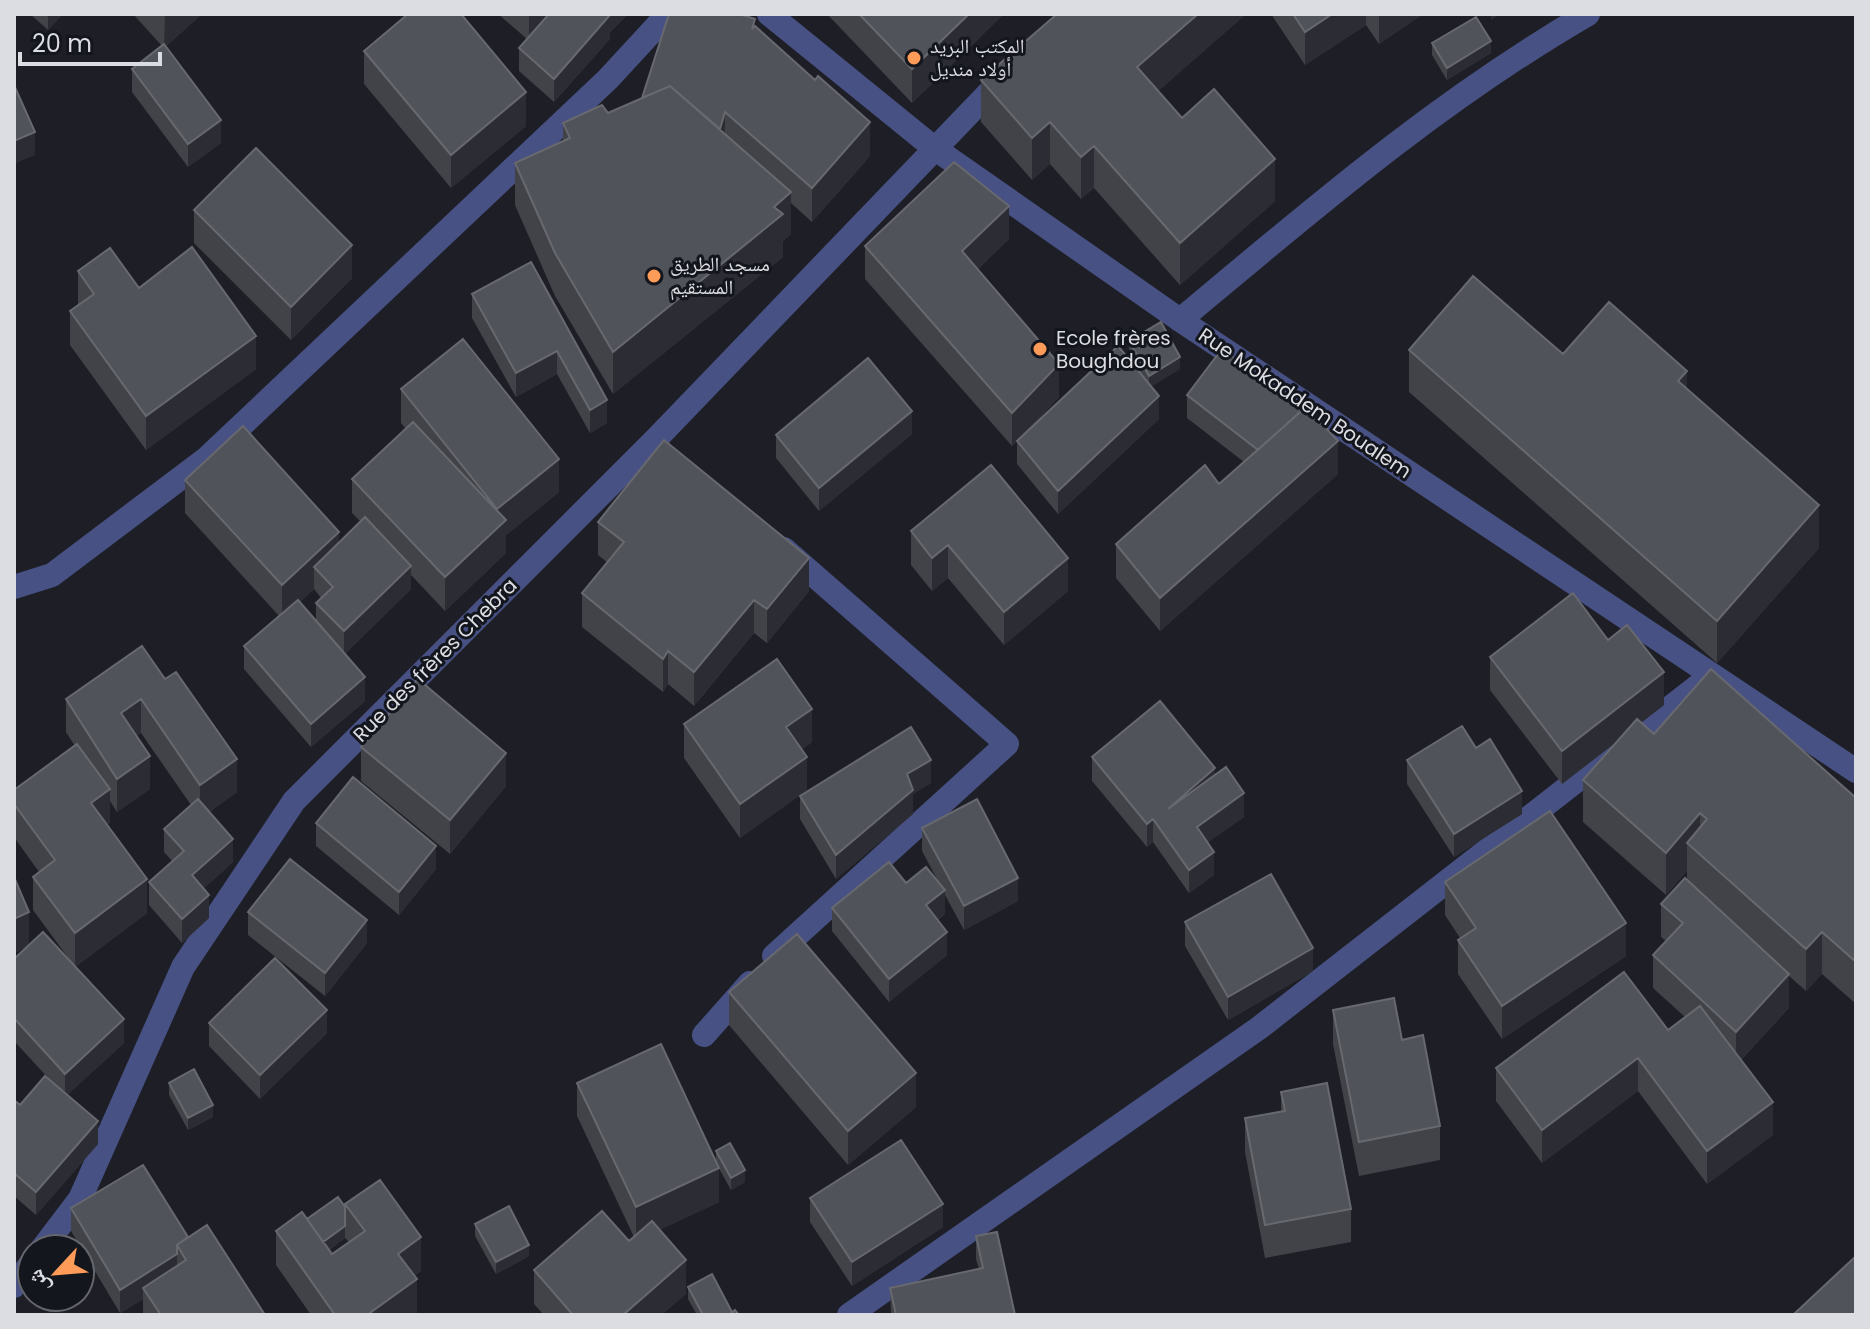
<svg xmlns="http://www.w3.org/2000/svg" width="1870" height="1329" font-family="Poppins,'Noto Naskh Arabic',sans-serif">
  <rect width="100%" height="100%" fill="#1e1f26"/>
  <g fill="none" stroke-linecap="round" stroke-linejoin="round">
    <path stroke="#485183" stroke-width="24" d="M769,14L934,148L1180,320L1856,771
      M1180,320C1313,209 1438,101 1588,14
      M14,587L52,575L207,458L608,79L668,14
      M774,956L1007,744L784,549
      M704,1035L750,983
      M42,1249L80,1199L183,967L294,801L657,438L1005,76
      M14,1286L32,1262
      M849,1315L1259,1028L1712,675"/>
  </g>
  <path fill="#414349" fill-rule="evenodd" d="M30,14H63L48,30Z
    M133,14H202L165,47L221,143L188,167L132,92V69L162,46Z
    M498,14H547V16L549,14H628L610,32V39L554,102L519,71V48L527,39Z
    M827,14H1004L912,103Z
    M1057,14H1246L1158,91L1182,118L1275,201L1180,285L1094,188L1081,199L1050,164L1032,180L981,122V80Z
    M1271,14H1423L1379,44L1366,25L1305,65Z
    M755,26L870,156L812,222L791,203V234L783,241V257L613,394L555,296L515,205V163L563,141V123L608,113L642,98Z
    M1432,43L1491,53L1447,80L1432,55Z
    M364,51L526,126L451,188L364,84Z
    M194,210L352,278L291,340L194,243Z
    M1009,239L978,269L1059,397L1019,440L1141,374L1129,353V341L1180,369L1151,386L1159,419L1058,514L1017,464V441L1012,446L865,279V246Z
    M531,262L607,423L590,433L557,374L516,397L472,318V294Z
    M78,271L139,288L256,369L146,450L70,345V311L78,305Z
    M1409,350L1563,354L1687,390L1819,548L1717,663L1409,392Z
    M401,389L559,492L506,535V553L445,611L411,575V589L345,654L365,701L311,747L244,669V646L279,616L185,513V480L339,543L361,522L352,513V479L406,429L401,423ZM314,589L321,598L316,603V621L300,602Z
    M1187,395L1338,474L1160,631L1116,578V544L1219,484L1244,462L1187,418Z
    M912,434L819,511L776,458V435Z
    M598,522L809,591L767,643L754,633L694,706L668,684L663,692L582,627V593L607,562L598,555Z
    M911,531L1068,591L1004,645L948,578L932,591L911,565Z
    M1608,640L1664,705L1641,723L1654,734L1856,798V1004L1822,974L1806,991L1789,976V1008L1741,1060L1773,1135L1707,1184L1638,1091L1542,1163L1496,1101V1068L1668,1030L1685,1017L1653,988V955L1666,941L1661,937V904L1687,879V871L1666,895L1583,822V780L1618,741L1562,784L1490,690V657Z
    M142,646L237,792L209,812L233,862L204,888L209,918L182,943L149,905V882L172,861L164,852V829L191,805L141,733L136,736L150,789L117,812L110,801V822L107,825L147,913L75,967L124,1043L67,1095L98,1144L36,1215L14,1196V1100L20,1105L51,1081L14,1041V959L27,947L14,953V877L29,945L72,963L33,910V877L39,872L14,837V790L75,746L66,732V699Z
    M684,724L812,742L802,749L807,790L740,838L684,758Z
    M361,747L506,786L450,854L361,781Z
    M1476,748L1522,814L1454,857L1407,784V760Z
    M1092,757L1215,775L1244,817L1208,842L1214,875L1189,893L1153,842L1147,847L1092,781Z
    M931,783L913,794V814L836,879L800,819V796Z
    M316,823L436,869L399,915L316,846Z
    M922,828L1018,901L964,930L945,895V914L938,920L947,955L889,1002L832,931V908L906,883L938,881L922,851Z
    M1445,882L1626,956L1502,1039L1458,974V940L1460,938L1445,915Z
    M248,912L367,943L325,996L248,935Z
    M1185,922L1313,971L1228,1020L1185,946Z
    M729,992L916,1107L848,1165L729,1025Z
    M1333,1010L1402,1040L1440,1126V1160L1359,1176L1333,1044Z
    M209,1023L327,1033L260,1099L209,1046Z
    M169,1083L213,1117L188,1130L169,1095Z
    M577,1083L716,1163V1151L745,1182L731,1190L716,1163L719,1202L659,1230L686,1294L661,1315H544L534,1304V1270L629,1241L634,1237L577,1116Z
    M1281,1092L1351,1209V1242L1265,1258L1245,1152V1118L1281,1111Z
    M810,1198L943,1227L852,1286L810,1222Z
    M345,1204L421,1271L414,1276L417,1313L414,1315H311L276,1265V1231L307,1219L345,1207ZM345,1238L349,1242L332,1254L329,1250Z
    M71,1208L188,1237L265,1315H143V1299L120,1313L71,1231Z
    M475,1224L529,1256L496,1274L475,1236Z
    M976,1236L1015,1315H891L890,1288L979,1269L976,1259Z
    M688,1287L732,1312L739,1315H697L688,1299Z"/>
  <path fill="#2c2d34" d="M48,14H63L48,30Z
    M165,14H202L164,48Z
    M531,14H547V19L529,40V17Z
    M610,14H628L610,32V39L554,102V79L610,16Z
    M969,14H1004L912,103V69Z
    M1198,14H1246L1137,110V67Z
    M1332,14H1366V25L1305,65V32Z
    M1379,14H1423L1379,44Z
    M1491,14H1500L1491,20Z
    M1491,41V53L1447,80V68Z
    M526,92V126L451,188V155Z
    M725,112V145L718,133Z
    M221,120V143L188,167V144Z
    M870,122V156L812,222V188Z
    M1050,122V164L1032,180V138Z
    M35,132V155L14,164V141Z
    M1094,146V188L1081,199V157Z
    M1275,159V201L1180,285V243Z
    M791,192V234L783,241V257L613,394V352Z
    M1009,206V239L962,284V251Z
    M352,245V278L291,340V307Z
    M256,336V369L146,450V416Z
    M557,351V374L516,397V373Z
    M1180,357V369L1149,388V376Z
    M1059,364V397L1012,446V413Z
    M1687,371V413L1678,381Z
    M1159,396V419L1058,514V491Z
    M607,400V423L590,433V410Z
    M912,411V434L819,511V488Z
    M1338,441V474L1160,631V598Z
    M559,459V492L506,535V553L445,611V577L497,528V509Z
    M1819,505V548L1717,663V621Z
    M339,532V566L314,567V589L282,619V585Z
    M948,545V578L932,591V558Z
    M809,558V591L767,643V609Z
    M1068,558V591L1004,645V612Z
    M411,566V589L344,655V631Z
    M754,600V633L694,706V672Z
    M668,651V684L663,692V659Z
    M1664,672V705L1562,784V751Z
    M365,677V701L311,747V724Z
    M141,699V733L121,747V713Z
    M812,709V742L786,760V727Z
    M506,753V786L450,854V820Z
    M150,756V789L117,812V779Z
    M807,757V790L740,838V804Z
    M237,759V792L200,818V785Z
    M931,760V783L913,794V814L836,879V855L907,774Z
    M1215,768V791L1168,809Z
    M110,789V822L91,836V803Z
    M1522,791V814L1454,857V834Z
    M1244,793V817L1197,850V827Z
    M1700,813V855L1687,843V871L1666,895V853Z
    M1153,819V842L1147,847V824Z
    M233,839V862L192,899V875Z
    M436,846V869L399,915V892Z
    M1214,852V875L1189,893V870Z
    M1018,878V901L964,930V906Z
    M147,879V913L75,967V933Z
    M945,890V914L926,929V905Z
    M209,895V918L182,943V919Z
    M29,912V946L14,953V919Z
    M367,920V943L325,996V973Z
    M1626,923V956L1502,1039V1006Z
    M947,932V955L889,1002V979Z
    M1822,932V974L1806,991V949Z
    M1313,948V971L1228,1020V997Z
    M1789,974V1008L1736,1065V1032Z
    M327,1010V1033L260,1099V1075Z
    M124,1019V1043L65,1097V1074Z
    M1638,1058V1091L1542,1163V1130Z
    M916,1073V1107L848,1165V1131Z
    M1773,1102V1135L1707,1184V1151Z
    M213,1105V1117L188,1130V1118Z
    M98,1121V1144L36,1215V1192Z
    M719,1168V1202L636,1241V1207Z
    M745,1170V1182L731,1190V1178Z
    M943,1204V1227L852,1286V1262Z
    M345,1226V1238L317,1258V1246Z
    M421,1237V1271L398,1288V1254Z
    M529,1245V1256L496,1274V1262Z
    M177,1254V1278L143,1288V1299L120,1313V1290Z
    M686,1260V1294L661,1315H623Z
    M417,1279V1313L414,1315H367Z"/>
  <path fill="#51535a" stroke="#67696f" stroke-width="2" d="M408,14H461L526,92L451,155L364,51Z
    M549,14H609L610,15L554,79L519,48Z
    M669,14H739L755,19L752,29L755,26L815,80L818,76L870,122L812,188L725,112L720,129L670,86L642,98Z
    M859,14H969L912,69Z
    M1057,14H1198L1137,67L1182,118L1214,89L1275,159L1180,243L1094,146L1081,157L1050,122L1032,138L981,80Z
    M1293,14H1332L1305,32Z
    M1476,17L1491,41L1447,68L1432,43Z
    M164,44L221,120L188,144L132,69Z
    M14,85L35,132L14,141Z
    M670,86L791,192L774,207L783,214L613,352L555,253L515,163L570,138L563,123L602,105L608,113Z
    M256,148L352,245L291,307L194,210Z
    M954,162L1009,206L962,251L1059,364L1012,413L865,246Z
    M192,247L256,336L146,416L70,311L94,294L78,271L110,248L139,288Z
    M531,262L607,400L590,410L557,351L516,373L472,294Z
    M1473,276L1563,354L1609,302L1687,371L1678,381L1819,505L1717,621L1409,350Z
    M1161,322L1180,357L1149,376L1129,341Z
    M463,339L559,459L497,509L401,389Z
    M1118,346L1159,396L1058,491L1017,441Z
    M1222,349L1302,410L1258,450L1187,395Z
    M868,358L912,411L819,488L776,435Z
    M1306,407L1338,441L1160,598L1116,544L1205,465L1219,484Z
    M413,422L506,520L445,577L352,479Z
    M243,426L339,532L282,585L185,480Z
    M664,440L809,558L767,609L754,600L694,672L668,651L663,659L582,593L624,542L598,522Z
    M991,465L1068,558L1004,612L948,545L932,558L911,531Z
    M365,517L411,566L344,631L316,603L333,587L314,567Z
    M1573,593L1608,640L1627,625L1664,672L1562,751L1490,657Z
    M298,600L365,677L311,724L244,646Z
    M142,646L165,679L176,672L237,759L200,785L141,699L121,713L150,756L117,779L66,699Z
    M777,659L812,709L786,727L807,757L740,804L684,724Z
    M1711,669L1856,798V962L1822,932L1806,949L1687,843L1707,819L1700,813L1666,853L1583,780L1637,719L1654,734Z
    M418,679L506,753L450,820L361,747Z
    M1160,701L1215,768L1168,809L1226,767L1244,793L1197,827L1214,852L1189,870L1153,819L1147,824L1092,757Z
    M1462,726L1476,748L1490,739L1522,791L1454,834L1407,760Z
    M911,727L931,760L907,774L913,790L836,855L800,796Z
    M77,744L110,789L91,803L147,879L75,933L33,877L55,860L14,804V790Z
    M353,777L436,846L399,892L316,823Z
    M198,799L233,839L192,875L209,895L182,919L149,882L184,851L164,829Z
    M977,799L1018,878L964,906L922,828Z
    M1550,811L1626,923L1502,1006L1458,940L1476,928L1445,882Z
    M290,859L367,920L325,973L248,912Z
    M889,862L906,883L926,867L945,890L926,905L947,932L889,979L832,908Z
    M1271,874L1313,948L1228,997L1185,922Z
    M14,877L29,912L14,919Z
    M1685,878L1789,974L1736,1032L1653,955L1683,923L1661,904Z
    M43,932L124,1019L65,1074L14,1018V959Z
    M797,934L916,1073L848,1131L729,992Z
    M275,958L327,1010L260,1075L209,1023Z
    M1624,972L1668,1030L1700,1006L1773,1102L1707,1151L1638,1058L1542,1130L1496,1068Z
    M1394,998L1402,1040L1423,1035L1440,1126L1359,1142L1333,1010Z
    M661,1044L719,1168L636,1207L577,1083Z
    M194,1069L213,1105L188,1118L169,1083Z
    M45,1076L98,1121L36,1192L14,1173V1100L20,1105Z
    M1327,1083L1351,1209L1265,1225L1245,1118L1285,1111L1281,1092Z
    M901,1140L943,1204L852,1262L810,1198Z
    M730,1143L745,1170L731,1178L716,1151Z
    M143,1165L188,1237L177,1245V1254L120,1290L71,1208Z
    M380,1180L421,1237L398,1254L417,1279L367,1315H335L276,1231L302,1212L332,1254L365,1231L345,1204Z
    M338,1197L345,1207V1226L323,1242L307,1219Z
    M509,1206L529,1245L496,1262L475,1224Z
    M602,1211L629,1241L652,1221L686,1260L623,1315H573L534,1270Z
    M207,1225L265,1315H161L143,1288L186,1260L177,1245Z
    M997,1232L1015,1315H896L890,1288L983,1268L976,1236Z
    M1856,1256V1315H1793Z
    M712,1274L732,1312L729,1315H703L688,1287Z
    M735,1310L739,1315H729Z"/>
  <g fill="#fe9b59" stroke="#14161d" stroke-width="3">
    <circle cx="914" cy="58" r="8"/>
    <circle cx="654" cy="276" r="8"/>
    <circle cx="1040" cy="349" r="8"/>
  </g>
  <g text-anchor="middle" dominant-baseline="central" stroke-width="6" stroke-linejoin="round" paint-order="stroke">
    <g font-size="20" fill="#dcdde2" stroke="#14161d" text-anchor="start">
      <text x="930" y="46">المكتب البريد<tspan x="930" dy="23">أولاد منديل</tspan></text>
      <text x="670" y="264">مسجد الطريق<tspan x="670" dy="23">المستقيم</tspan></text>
      <text x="1056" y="338">Ecole frères<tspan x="1056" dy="23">Boughdou</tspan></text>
    </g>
    <g font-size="20" fill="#dcdde2" stroke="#14161d">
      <text transform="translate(1305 403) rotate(34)">Rue Mokaddem Boualem</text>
      <text transform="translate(435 660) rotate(-45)">Rue des frères Chebra</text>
    </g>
  </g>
  <rect width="1870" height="1329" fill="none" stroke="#dcdde2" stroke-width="32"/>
  <g transform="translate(56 1273) rotate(244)"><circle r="38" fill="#14161d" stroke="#64666c" stroke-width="2"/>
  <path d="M0-6L14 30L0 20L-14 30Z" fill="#fe9b59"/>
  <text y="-12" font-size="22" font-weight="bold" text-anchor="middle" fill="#dcdde2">ش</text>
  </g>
  <path d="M20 52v12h140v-12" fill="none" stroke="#dcdde2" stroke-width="4"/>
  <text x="32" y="52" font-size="24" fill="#dcdde2" stroke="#14161d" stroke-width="6" paint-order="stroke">20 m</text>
</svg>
